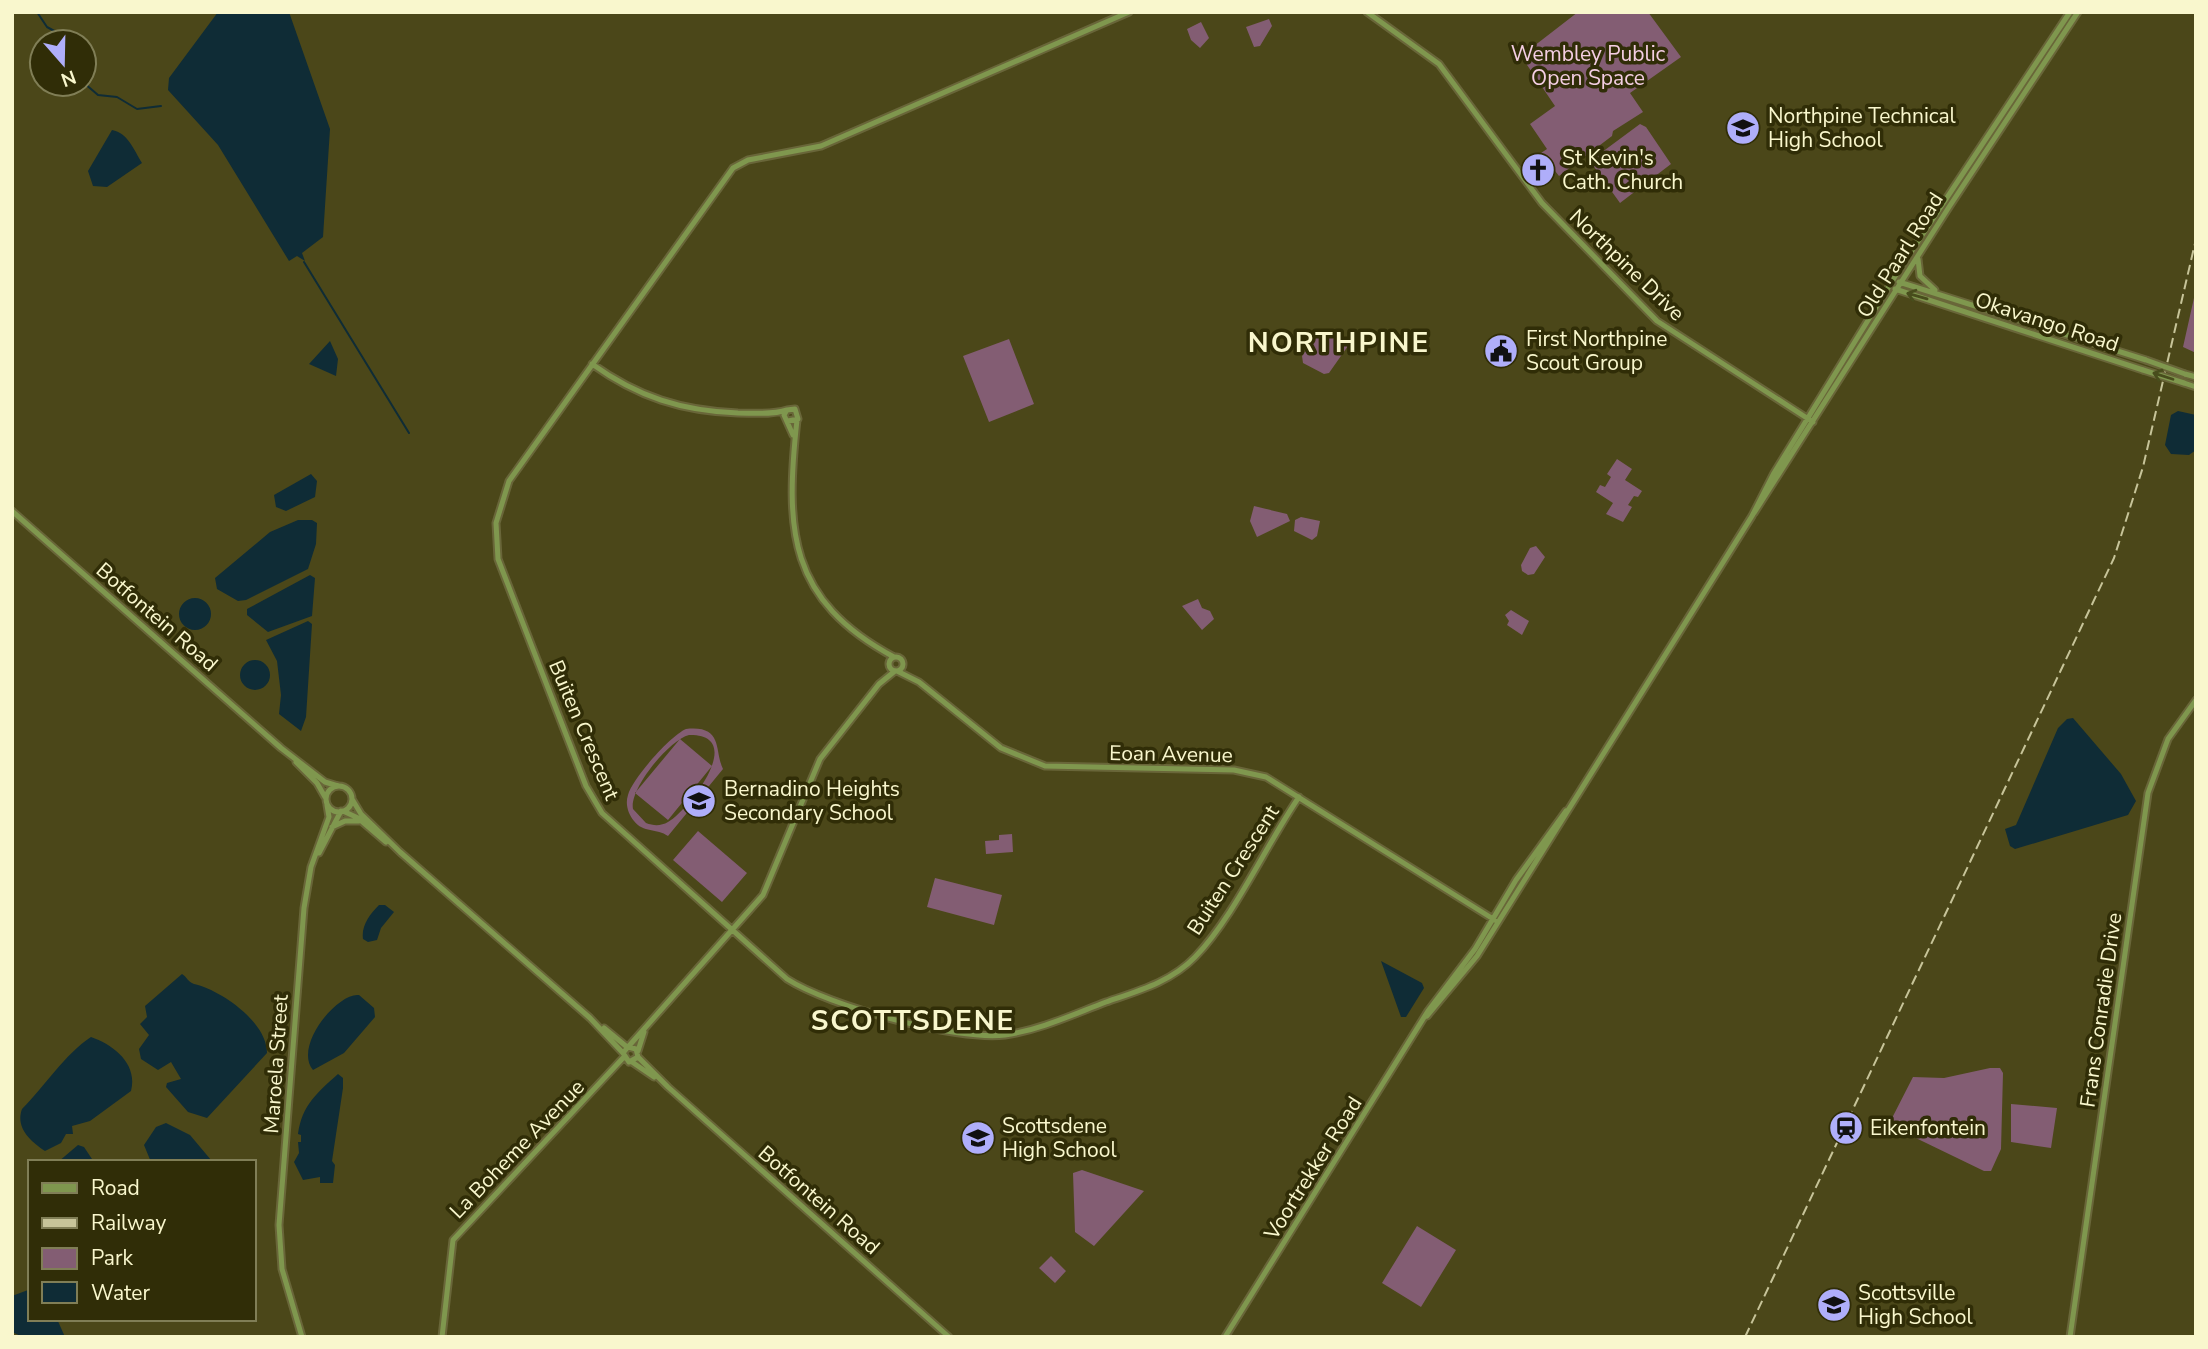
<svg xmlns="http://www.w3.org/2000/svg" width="2208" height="1349" font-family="'Nunito Sans',sans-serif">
  <rect width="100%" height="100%" fill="#4b4719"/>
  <path fill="#835d73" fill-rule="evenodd" d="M1578,12H1648L1681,57L1630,93L1643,112L1613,131L1612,136L1559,176L1541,153L1547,149L1530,124L1555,106L1521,56Z
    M1269,19L1272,26L1260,46L1254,47L1246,27Z
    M1201,22L1209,38L1200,48L1191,40L1187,29Z
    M1640,124L1646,127L1671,164L1620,203L1590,161Z
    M2196,289V353L2183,347Z
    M1351,333L1355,336L1329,373L1324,374L1303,363L1302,356L1315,338L1333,335L1342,344Z
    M1009,339L1034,404L989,422L963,356Z
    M1617,459L1632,469L1625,480L1642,491L1638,497L1634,496L1628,505L1632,507L1623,522L1606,514L1613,503L1596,492L1600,485L1605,487L1611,477L1607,474Z
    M1254,506L1287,514L1290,521L1257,537L1250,521Z
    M1301,517L1320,521L1317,536L1312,540L1294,531L1295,520Z
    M1536,546L1545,557L1534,574L1528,575L1522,571L1521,565L1530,548Z
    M1198,599L1202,608L1210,611L1214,619L1202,630L1182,606Z
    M1511,610L1529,621L1522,635L1507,625L1509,621L1505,615Z
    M686,729C724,725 714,751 723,769L668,836C657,828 643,833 634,821C628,814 625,804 628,795C632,779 671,735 686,729ZM689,735C749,734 687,812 668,822C661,826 654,826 646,823L633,809C629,789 669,740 689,735Z
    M680,739L712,766L668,820L635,793Z
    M698,831L747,873L722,902L673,860Z
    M1012,834L1013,852L986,854L985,841L999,840V835Z
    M935,878L1002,895L994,925L927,907Z
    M1990,1068H2000L2003,1073L2001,1149L1991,1171H1984L1891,1126V1120L1913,1077L1944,1078Z
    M2011,1104L2057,1108L2051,1148L2011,1142Z
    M1082,1170L1144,1191L1094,1246L1075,1232L1073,1173Z
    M1417,1226L1456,1250L1421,1307L1382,1283Z
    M1051,1256L1066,1271L1055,1283L1039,1268Z"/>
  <path fill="#0f2c36" d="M218,12H289L330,129L323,237L302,253L305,261L297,256L289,261L218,145L168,90L169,78Z
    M112,130C128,133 134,150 142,163L107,187L93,186L88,171Z
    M330,341L338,359L336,376L309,364Z
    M2178,411L2196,415V450L2189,455L2171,454L2165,445L2171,415Z
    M311,474L317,481L315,497L286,511L276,507L274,495Z
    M298,520H312L317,523L316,544L308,569L246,600L238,601L217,589L215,578L270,532Z
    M310,575L315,578L312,616L268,632L247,615V609Z
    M179 614a16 16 0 1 1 32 0a16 16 0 1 1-32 0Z
    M308,621L312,624L306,717L301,731L279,714L281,695L277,661L266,640Z
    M240 675a15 15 0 1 1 30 0a15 15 0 1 1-30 0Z
    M2073,718L2121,774L2136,801L2128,815L2015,849L2010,846L2005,829L2016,825L2058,728L2067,719Z
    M379,905H385L394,912L381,928L377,940L368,942L363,939C361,926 370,914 379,905Z
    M1381,961L1422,983L1424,988L1406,1017H1401Z
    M182,974C187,977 188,982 194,984C221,990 267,1022 267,1053L207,1118L188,1112L166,1087L167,1083L181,1079L171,1062L158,1070L141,1059L139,1049L149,1035L140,1024L147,1017L145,1006Z
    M359,995L374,1008L375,1017L344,1053L313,1070C293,1046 338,992 359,995Z
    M91,1037C114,1045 138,1064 131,1091L90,1121L72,1126L73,1134H66L61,1143L45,1151C31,1142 15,1128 22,1109C44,1087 66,1053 91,1037Z
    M338,1074L343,1078V1088L332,1161L335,1165L333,1183H320V1177L303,1180L294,1162L299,1153L298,1142H301V1135L298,1134C302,1105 317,1093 338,1074Z
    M166,1123L190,1135L211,1160L151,1162L144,1145L156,1127Z
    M78,1145L84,1147L94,1162H58Z
    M28,1290L30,1319H57L65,1337H23L12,1332V1296Z"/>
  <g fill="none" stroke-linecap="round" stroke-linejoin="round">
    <path stroke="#0f2c36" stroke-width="2" d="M37,12L47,27L69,39L67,42
      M84,83L98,95L117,97L137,109L161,106
      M304,262L409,433"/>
    <g stroke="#696639" stroke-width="9">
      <path id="secondary" d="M1129,12L821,146L748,160L733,168L509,481L496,523L498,559L586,786L602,813L787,979C829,1006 956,1041 1005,1035C1040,1030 1074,1014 1106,1002C1138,991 1171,982 1195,957C1234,917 1266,845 1299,797
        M1367,12L1439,64L1542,203L1657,321L1813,422
        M1918,259L1920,276L1935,290
        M1899,282L2146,360
        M1895,289L2143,370
        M592,364C638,397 682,411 738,413C754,413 771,415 787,410
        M2185,374L2196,377
        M2184,383L2196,387
        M797,420C785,530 788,600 894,657
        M788,421L798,419L795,409L787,410L784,415L793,435
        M12,511L281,748L325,782L338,786
        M1754,513L1949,207L2078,12
        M889 664a7 7 0 1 1 14 0a7 7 0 1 1-14 0Z
        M897,671L919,682L1001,748L1045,766L1234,770L1266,777L1498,922
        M296,762L317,783L325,797
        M326 799a13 13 0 1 1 26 0a13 13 0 1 1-26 0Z
        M352,799L361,814L400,852L590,1018L623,1053
        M343,811L358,818L386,842
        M332,827L345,821H359
        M319,853L341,811
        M1427,1016L1477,956L1752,516L1774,473L1899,270L2070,12
        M604,1028L627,1047
        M628,1047L763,895L820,759L879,684L895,671
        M638,1051L644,1032
        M638,1057L629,1062L623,1053L628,1047L636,1049L638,1057L668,1087L949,1337
        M632,1062L654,1077
        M302,1337L282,1269L279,1225L304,908L311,867L329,817L327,805
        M442,1337L453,1240L623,1058
        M1225,1337L1428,1011L1475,949L1516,880L1566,811
        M2070,1337L2148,793L2168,739L2196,700"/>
    </g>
    <use href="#secondary" stroke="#7f974e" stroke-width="5"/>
    <path stroke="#c7c499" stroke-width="2" stroke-dasharray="10 5" stroke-linecap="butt" d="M1745,1337L2114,558L2143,467L2196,239"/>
    <g stroke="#696639" stroke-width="9" stroke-linecap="butt">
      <path id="secondary-bridge" d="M2146,360L2185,374
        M2143,370L2184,383"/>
    </g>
    <use href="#secondary-bridge" stroke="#7f974e" stroke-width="5"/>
  </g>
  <defs><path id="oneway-shaft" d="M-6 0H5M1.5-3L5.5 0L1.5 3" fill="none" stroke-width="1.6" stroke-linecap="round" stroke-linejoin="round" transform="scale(1.75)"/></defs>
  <g stroke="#484d1c">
    <use href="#oneway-shaft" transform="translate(1917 296) rotate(-164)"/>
    <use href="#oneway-shaft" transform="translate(2163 376) rotate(-162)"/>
  </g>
  <defs>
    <g id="school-disc" transform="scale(1.75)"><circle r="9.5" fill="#afaefa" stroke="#302d07"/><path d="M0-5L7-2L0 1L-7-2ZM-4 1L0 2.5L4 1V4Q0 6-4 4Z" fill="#111"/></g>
    <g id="church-disc" transform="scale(1.75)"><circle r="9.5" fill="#afaefa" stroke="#302d07"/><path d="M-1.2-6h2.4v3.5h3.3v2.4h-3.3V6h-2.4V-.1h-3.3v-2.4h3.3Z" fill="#111"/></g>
    <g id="civic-disc" transform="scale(1.75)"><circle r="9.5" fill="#afaefa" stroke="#302d07"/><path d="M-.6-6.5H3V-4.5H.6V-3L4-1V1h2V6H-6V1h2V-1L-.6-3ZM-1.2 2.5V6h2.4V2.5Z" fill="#111"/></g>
    <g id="station-disc" transform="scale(1.75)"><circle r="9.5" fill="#afaefa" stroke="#302d07"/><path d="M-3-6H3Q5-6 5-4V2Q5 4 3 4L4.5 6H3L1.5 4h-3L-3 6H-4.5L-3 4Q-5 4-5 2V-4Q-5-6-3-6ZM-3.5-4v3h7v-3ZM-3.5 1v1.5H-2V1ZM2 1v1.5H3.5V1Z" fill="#111"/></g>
  </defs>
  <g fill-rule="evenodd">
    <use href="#school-disc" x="1743" y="128"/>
    <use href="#church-disc" x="1538" y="170"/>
    <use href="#civic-disc" x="1501" y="351"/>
    <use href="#school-disc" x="699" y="801"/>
    <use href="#station-disc" x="1846" y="1128"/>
    <use href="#school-disc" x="978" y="1138"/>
    <use href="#school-disc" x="1834" y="1305"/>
  </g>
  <g text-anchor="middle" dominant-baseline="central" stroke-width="7" stroke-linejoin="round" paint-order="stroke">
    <g font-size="21" fill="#f4cee3" stroke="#302d07">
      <text x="1588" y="54">Wembley Public<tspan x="1588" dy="24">Open Space</tspan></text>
    </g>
    <g font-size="21" fill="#f9f7cd" stroke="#302d07" text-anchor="start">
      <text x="1768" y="116">Northpine Technical<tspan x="1768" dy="24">High School</tspan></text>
      <text x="1562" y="158">St Kevin's<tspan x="1562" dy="24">Cath. Church</tspan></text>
      <text x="1526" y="339">First Northpine<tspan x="1526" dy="24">Scout Group</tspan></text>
      <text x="724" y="789">Bernadino Heights<tspan x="724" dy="24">Secondary School</tspan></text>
      <text x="1002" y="1126">Scottsdene<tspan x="1002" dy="24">High School</tspan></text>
      <text x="1870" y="1128">Eikenfontein</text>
      <text x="1858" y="1293">Scottsville<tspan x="1858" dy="24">High School</tspan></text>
    </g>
    <g font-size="21" fill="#f9f7cd" stroke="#302d07">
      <text transform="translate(1900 255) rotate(-58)">Old Paarl Road</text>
      <text transform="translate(1627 265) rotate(44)">Northpine Drive</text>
      <text transform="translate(2047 322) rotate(18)">Okavango Road</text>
      <text transform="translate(157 617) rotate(41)">Botfontein Road</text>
      <text transform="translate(584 730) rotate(67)">Buiten Crescent</text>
      <text transform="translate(1171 754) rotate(1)">Eoan Avenue</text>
      <text transform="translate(1233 870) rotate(-57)">Buiten Crescent</text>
      <text transform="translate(2101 1010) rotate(-82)">Frans Conradie Drive</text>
      <text transform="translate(276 1064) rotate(-86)">Maroela Street</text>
      <text transform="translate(517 1149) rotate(-46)">La Boheme Avenue</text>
      <text transform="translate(1313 1168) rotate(-58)">Voortrekker Road</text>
      <text transform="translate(819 1200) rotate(41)">Botfontein Road</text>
    </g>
    <g font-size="28" font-weight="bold" letter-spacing="2" fill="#f9f7cd" stroke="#302d07">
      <text x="1339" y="343">NORTHPINE</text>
      <text x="913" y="1021">SCOTTSDENE</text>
    </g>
  </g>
  <rect width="2208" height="1349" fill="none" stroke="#f9f7cd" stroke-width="28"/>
  <rect x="28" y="1160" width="228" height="161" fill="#302d07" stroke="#807e56" stroke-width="2"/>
  <rect x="42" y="1183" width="35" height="10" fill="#7f974e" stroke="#807e56" stroke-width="2"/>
  <text x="91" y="1195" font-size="21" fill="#f9f7cd">Road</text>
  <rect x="42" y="1218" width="35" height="10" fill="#c7c499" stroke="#807e56" stroke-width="2"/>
  <text x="91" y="1230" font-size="21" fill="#f9f7cd">Railway</text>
  <rect x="42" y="1248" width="35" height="21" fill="#835d73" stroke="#807e56" stroke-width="2"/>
  <text x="91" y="1265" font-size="21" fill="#f9f7cd">Park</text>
  <rect x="42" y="1282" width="35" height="21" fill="#0f2c36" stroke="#807e56" stroke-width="2"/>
  <text x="91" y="1300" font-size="21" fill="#f9f7cd">Water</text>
  <g transform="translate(63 63) rotate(160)"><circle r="33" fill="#302d07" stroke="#807e56" stroke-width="2"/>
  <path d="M0-5L12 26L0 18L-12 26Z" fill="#afaefa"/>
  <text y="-10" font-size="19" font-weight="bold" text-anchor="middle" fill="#f9f7cd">N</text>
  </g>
</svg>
